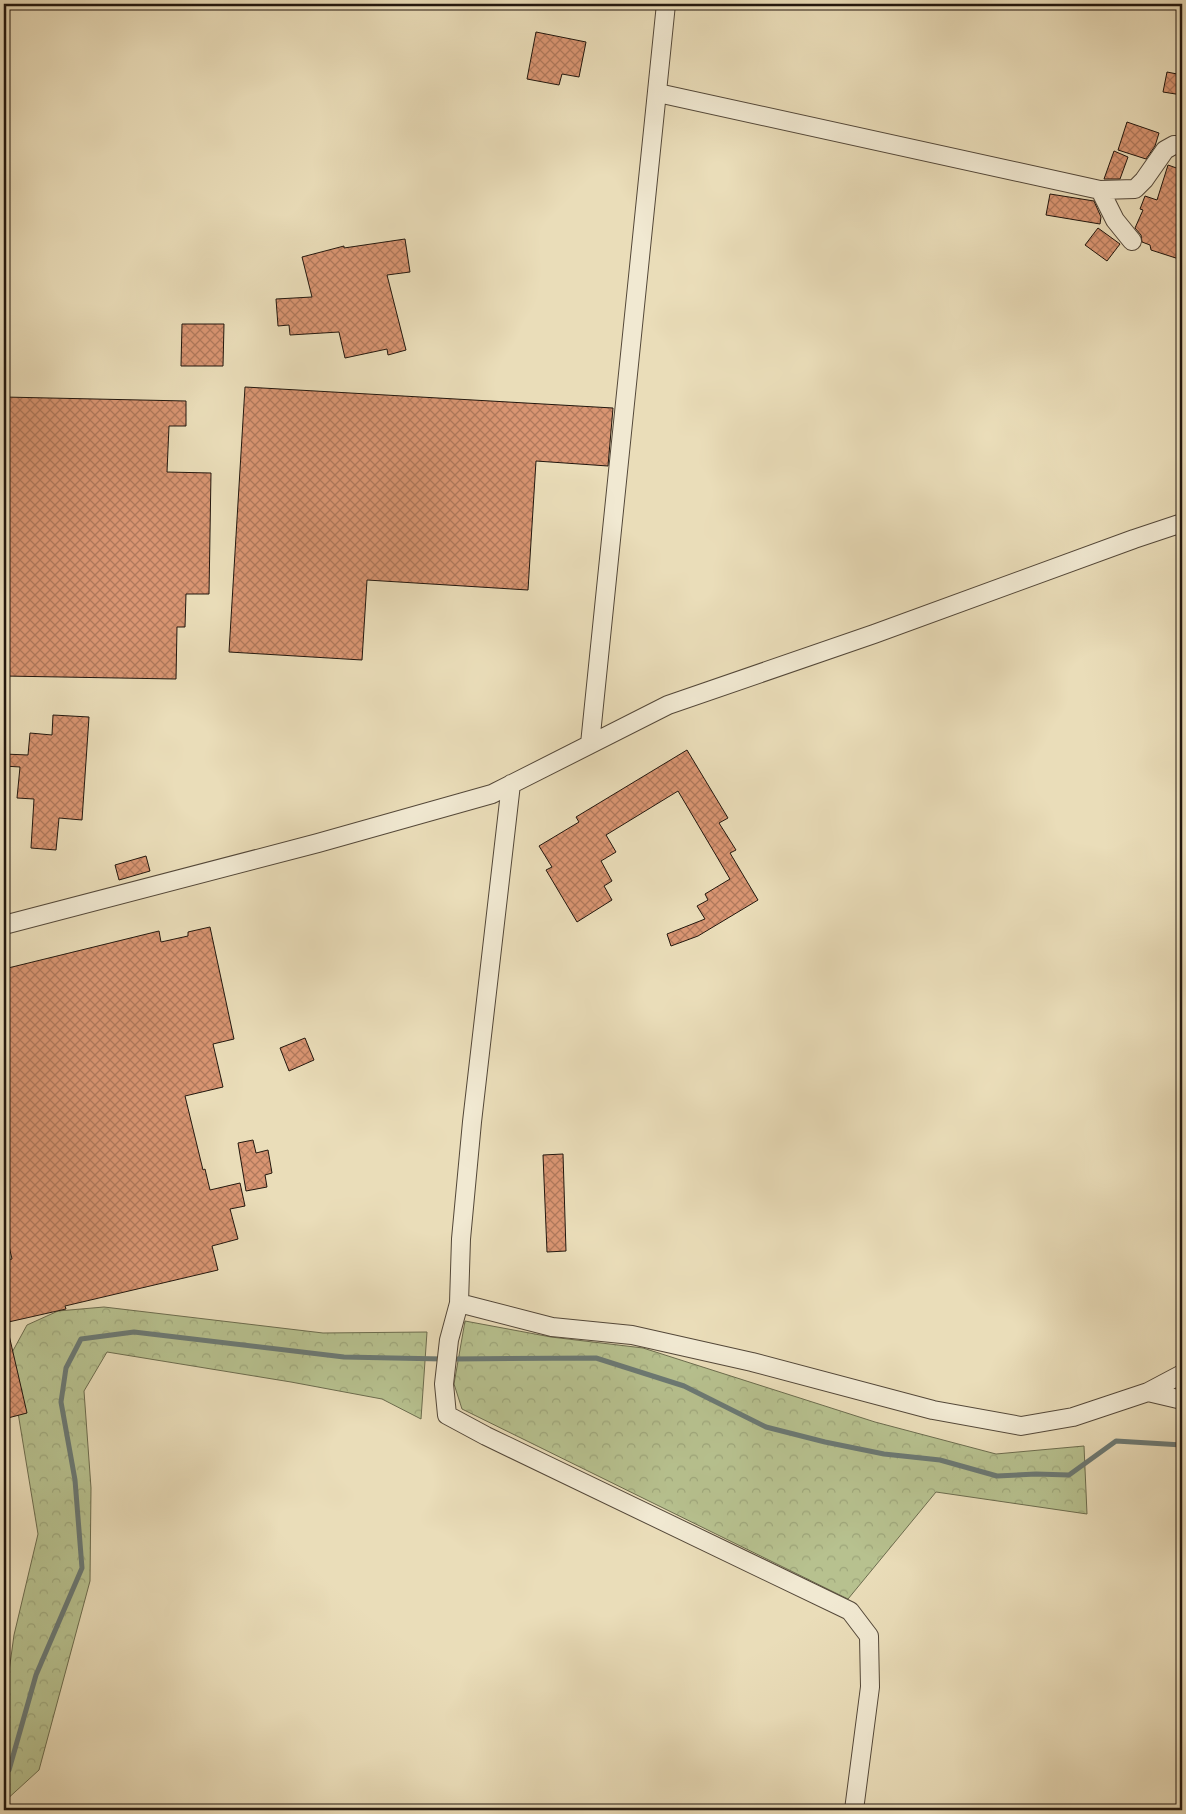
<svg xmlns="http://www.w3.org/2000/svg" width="1186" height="1814" font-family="'Libre Caslon Text',serif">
  <defs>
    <pattern id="forest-crowns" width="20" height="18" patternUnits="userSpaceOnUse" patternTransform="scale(1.25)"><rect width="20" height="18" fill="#b7c18f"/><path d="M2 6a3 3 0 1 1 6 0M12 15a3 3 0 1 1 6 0" fill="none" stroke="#9da57a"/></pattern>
    <pattern id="building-cross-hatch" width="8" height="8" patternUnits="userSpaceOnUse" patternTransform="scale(1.25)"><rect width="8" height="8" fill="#d99572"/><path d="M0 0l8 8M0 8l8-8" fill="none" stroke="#b0795c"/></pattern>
  </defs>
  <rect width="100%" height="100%" fill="#eaddb9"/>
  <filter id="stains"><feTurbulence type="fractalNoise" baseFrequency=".004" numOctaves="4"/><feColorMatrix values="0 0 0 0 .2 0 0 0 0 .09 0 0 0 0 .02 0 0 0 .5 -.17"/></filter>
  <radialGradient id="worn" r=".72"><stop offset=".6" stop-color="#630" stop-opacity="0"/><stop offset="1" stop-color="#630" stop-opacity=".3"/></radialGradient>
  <path fill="url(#forest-crowns)" stroke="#6c6c4e" d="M104,1307L323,1333L427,1332L421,1419L382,1399L291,1382L107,1352L84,1391L91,1488L90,1581L39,1770L4,1802V1708L14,1635L38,1534L9,1358L27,1325L58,1311Z
    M465,1321L551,1337L643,1348L875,1422L996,1454L1084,1446L1087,1514L936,1492L848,1599L462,1409L454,1384Z"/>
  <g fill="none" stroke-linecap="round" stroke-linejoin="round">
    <path stroke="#6b7974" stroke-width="5" d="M451,1359L596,1358L684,1386L766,1427L825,1442L884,1454L940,1460L997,1476L1036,1474L1069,1475L1116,1441L1182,1445
      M4,1775L9,1770L36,1675L82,1568L75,1480L61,1402L66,1368L81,1339L134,1332L344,1357L443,1359"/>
  </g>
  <path fill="url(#building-cross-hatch)" stroke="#22170e" d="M536,32L586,42L579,77L562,74L559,85L527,79Z
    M1167,72L1182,75V95L1163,92Z
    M1127,122L1159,133L1155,146L1146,159L1118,150Z
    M1114,151L1128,157L1120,179H1104Z
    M1168,165L1182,170V260L1151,250L1150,245L1142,242L1141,235L1135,228L1143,210L1140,209L1145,196L1157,200Z
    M1050,194L1094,201L1101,217L1100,224L1046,215Z
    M1098,228L1120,244L1107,261L1085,245Z
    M405,239L410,272L387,275L406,350L388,355L387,349L345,358L339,332L290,335L289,325L278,326L276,299L312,297L302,257L344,246V248Z
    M182,324H224L223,366H181Z
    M245,387L613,408L608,466L536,461L528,590L367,580L362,660L229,652Z
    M4,397L186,401V426H169L167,472L211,473L209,594H186L185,627H177L176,679L4,676Z
    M53,715L89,717L82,820L59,818L56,850L31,848L34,799L17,798L20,767L4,766V754L28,755L30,733L52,735Z
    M687,750L728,818L719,823L736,850L730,853L758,900L698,936L671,946L667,934L705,919L697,906L708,900L705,894L730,879L678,791L606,835L616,852L601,861L612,881L604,886L612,900L577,922L546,870L552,867L539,846L579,822L576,817Z
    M146,856L150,871L119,880L115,865Z
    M210,927L234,1039L213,1044L223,1087L185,1096L203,1170L205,1169L210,1190L240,1183L245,1206L230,1209L238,1239L212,1246L218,1270L65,1306L66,1309L4,1323V1260L12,1259L4,1225V969L159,931L161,942L188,936V932Z
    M305,1038L314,1060L289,1071L280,1048Z
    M253,1140L256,1153L268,1150L272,1173L265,1175L267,1187L246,1191L238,1143Z
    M563,1154L566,1251L547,1252L543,1155Z
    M9,1335L27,1413L4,1419V1336Z"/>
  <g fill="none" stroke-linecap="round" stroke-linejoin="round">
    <g stroke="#544839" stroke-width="20">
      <path id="minor" d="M658,93L1100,190L1135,189L1144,180L1165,150L1174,145H1182
        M1100,190L1115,220L1132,241
        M590,744L666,4
        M511,784L472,1122L461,1239L459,1303L449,1340L444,1384L447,1415L486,1436L850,1611L869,1636L870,1687L854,1810
        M4,925L318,843L492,794L668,705L874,634L1134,539L1182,523
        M459,1303L552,1327L632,1335L752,1362L933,1410L1021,1426L1073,1417L1148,1392L1182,1374
        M1148,1392L1182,1400"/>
    </g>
    <use href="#minor" stroke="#f1e9d2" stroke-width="18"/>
  </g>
  <rect width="1186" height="1814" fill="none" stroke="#eaddb9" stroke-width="20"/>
  <rect x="5" y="5" width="1176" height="1804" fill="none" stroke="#22170e" stroke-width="2.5"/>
  <rect x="10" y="10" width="1166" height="1794" fill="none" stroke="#22170e"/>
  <rect width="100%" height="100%" filter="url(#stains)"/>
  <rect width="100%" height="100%" fill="url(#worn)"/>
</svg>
